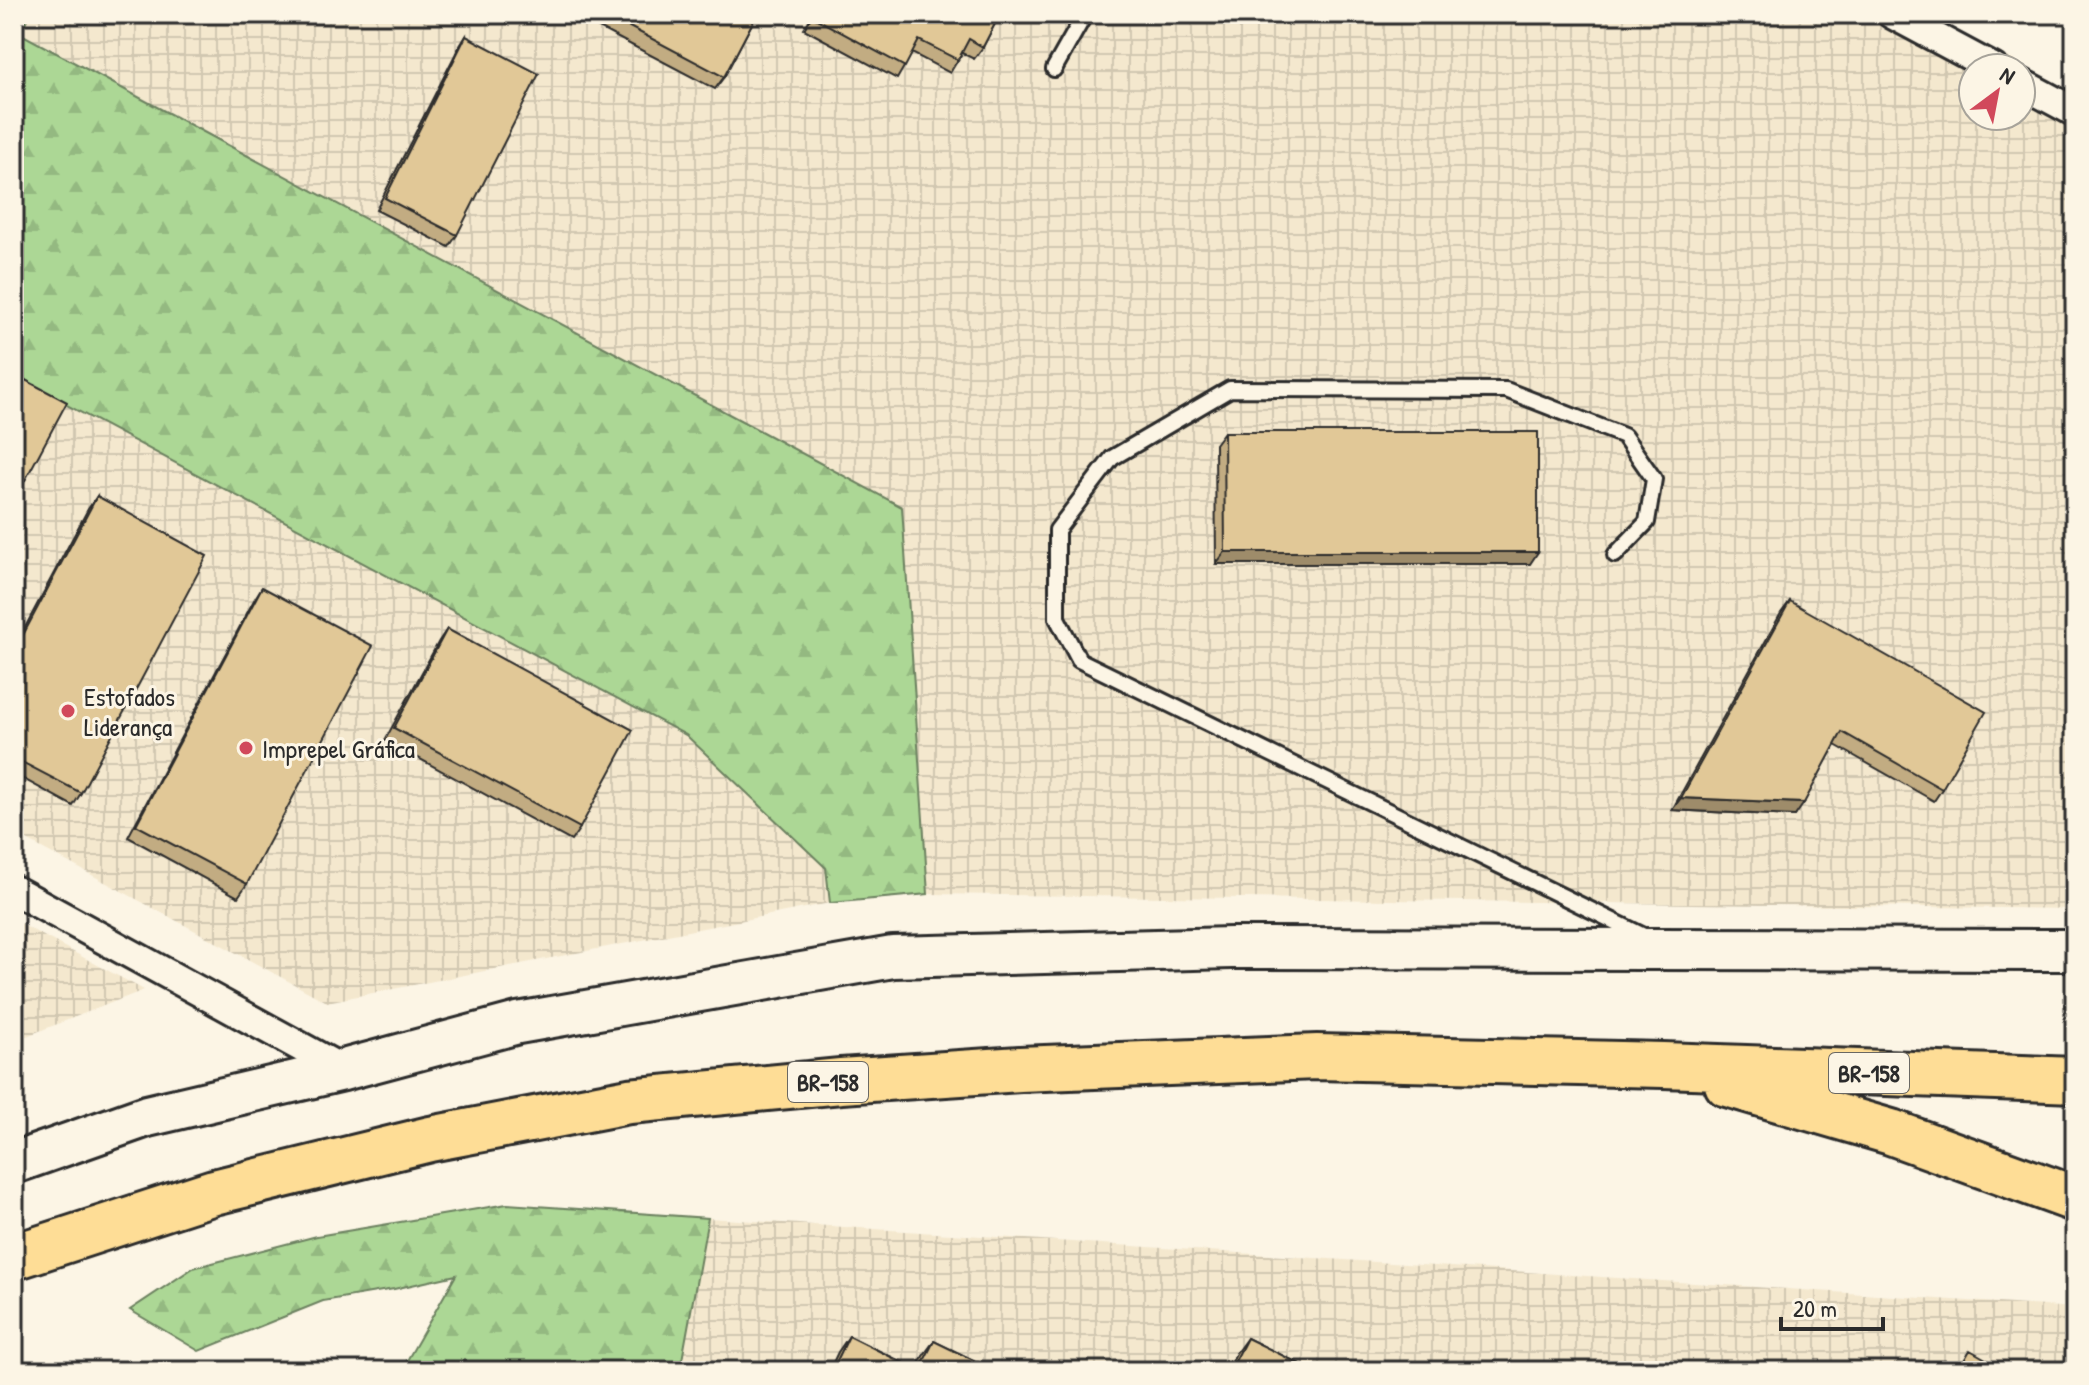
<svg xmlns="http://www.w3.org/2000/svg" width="2089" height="1385" font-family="'Patrick Hand',sans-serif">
  <defs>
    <pattern id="industrial-grid" width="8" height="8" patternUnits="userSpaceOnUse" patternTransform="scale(2)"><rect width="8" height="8" fill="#f4e8ce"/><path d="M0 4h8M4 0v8" fill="none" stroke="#d1c7b1"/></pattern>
    <pattern id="forest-firs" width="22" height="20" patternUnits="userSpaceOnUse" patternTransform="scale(2)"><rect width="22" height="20" fill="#acd795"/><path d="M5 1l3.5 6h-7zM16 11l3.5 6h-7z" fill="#94b981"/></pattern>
  </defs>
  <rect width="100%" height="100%" fill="#fcf5e5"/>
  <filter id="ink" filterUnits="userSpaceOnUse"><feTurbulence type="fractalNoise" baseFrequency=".0125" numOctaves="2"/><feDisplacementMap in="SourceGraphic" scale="16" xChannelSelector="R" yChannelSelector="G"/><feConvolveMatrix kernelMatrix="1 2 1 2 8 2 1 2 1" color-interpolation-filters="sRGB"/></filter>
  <g filter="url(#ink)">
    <path fill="url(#industrial-grid)" fill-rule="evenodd" d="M29,14H1927L2075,93V909L928,894L901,507L21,33ZM1973,68H2021V116H1973Z
      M14,377L686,735L826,868L830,903L327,1002L14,833Z
      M14,920L144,990L14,1041Z
      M708,1218L2075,1308V1371H680Z"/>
    <path fill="url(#forest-firs)" stroke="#6c8160" stroke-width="2" d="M14,14H29L21,34L902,507L928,894L830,903L826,868L686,735L14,377Z
      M507,1204L708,1218L680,1371H401L456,1275L394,1289L323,1301L199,1351L130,1310L193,1268L317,1236Z"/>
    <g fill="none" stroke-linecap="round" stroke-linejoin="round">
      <g stroke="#2b2b2b" stroke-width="20">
        <path id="lane" d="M1054,69L1085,14
          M1615,555L1647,522L1654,479L1624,436L1506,390L1230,389L1112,458L1057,530V618L1079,660L1646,937"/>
      </g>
      <g stroke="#2b2b2b" stroke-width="34">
        <path id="street" d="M1892,14L1993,68
          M2021,83L2075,112
          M14,890L343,1070"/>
      </g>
      <g stroke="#2b2b2b" stroke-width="46">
        <path id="secondary" d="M14,1163L147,1116L343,1070L518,1023L893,957L1231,948L2075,950"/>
      </g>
      <g stroke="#2b2b2b" stroke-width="50">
        <path id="highway" d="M1727,1084L1891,1132L2075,1199
          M14,1257L214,1192L430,1139L629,1101L841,1081L1020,1069L1317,1057L1663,1065L2075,1080"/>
      </g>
      <use href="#lane" stroke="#fcf5e5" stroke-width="14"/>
      <use href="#street" stroke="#fcf5e5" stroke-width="28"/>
      <use href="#secondary" stroke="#fcf5e5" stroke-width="40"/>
      <use href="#highway" stroke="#fedd96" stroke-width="44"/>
    </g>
    <path fill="#c2ac82" stroke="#2b2b2b" stroke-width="2" d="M585,14H757L724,77L715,89L582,19Z
      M813,14H1000L983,47L974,59L962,53L950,73L912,53L897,79L804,29Z
      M466,36L457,235L449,247L376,210L458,49Z
      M1224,432L1530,564H1216L1215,444Z
      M97,496L81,793L73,806L14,774V648L88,509Z
      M262,587L247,884L238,897L128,837L254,600Z
      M1790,601L1942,789L1934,801L1835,745L1795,816L1672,810L1781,613Z
      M447,629L580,828L571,841L385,740L439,641Z
      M849,1336L916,1369L923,1356L934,1341L996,1371H829L838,1352Z
      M1247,1338L1314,1371H1227L1236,1353Z"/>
    <path fill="#9e8c6a" stroke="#2b2b2b" stroke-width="2" d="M1225,552H1538L1530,564H1216Z
      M1681,798L1804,803L1795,816L1672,810Z"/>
    <path fill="#e1c897" stroke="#2b2b2b" stroke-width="2" d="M605,14H757L724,77Z
      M814,14H1000L983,47L969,39L958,60L919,40L905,67L813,17Z
      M466,36L539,74L457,235L385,198Z
      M14,374L67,402L14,501Z
      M1224,432H1538V552H1225Z
      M97,496L207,556L81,793L14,758V652Z
      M262,587L373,646L247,884L136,825Z
      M1790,601L1986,712L1942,789L1842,732L1804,803L1681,798Z
      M447,629L633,730L580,828L394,728Z
      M849,1336L919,1371L934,1341L996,1371H832Z
      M1247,1338L1314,1371H1230Z
      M1970,1350L2007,1371H1958Z"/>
  </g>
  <g fill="#d1495b" stroke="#fcf5e5" stroke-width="3">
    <circle cx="68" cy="711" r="8"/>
    <circle cx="246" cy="748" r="8"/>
  </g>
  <g text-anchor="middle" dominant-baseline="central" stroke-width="6" stroke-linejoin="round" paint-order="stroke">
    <g fill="#fcf5e5" stroke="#6a6863" stroke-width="2">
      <rect x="1829" y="1053" width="80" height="40" rx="6"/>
      <rect x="788" y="1062" width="80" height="40" rx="6"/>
    </g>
    <g font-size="24" font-weight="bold" fill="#2b2b2b">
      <text x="1869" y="1073">BR-158</text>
      <text x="828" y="1082">BR-158</text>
    </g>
    <g font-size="26" fill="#2b2b2b" stroke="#fcf5e5" text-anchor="start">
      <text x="84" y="696">Estofados<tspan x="84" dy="30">Liderança</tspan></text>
      <text x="262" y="748">Imprepel Gráfica</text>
    </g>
  </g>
  <rect width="2089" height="1385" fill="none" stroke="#fcf5e5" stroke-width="48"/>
  <rect x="24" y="24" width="2041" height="1337" fill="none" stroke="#2b2b2b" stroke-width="3" filter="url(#ink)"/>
  <g transform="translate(1997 92) rotate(32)"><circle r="38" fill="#fcf5e5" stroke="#a8a49b" stroke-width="2"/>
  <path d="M0-6L14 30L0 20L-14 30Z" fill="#d1495b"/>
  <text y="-12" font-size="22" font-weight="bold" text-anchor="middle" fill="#2b2b2b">N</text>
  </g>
  <path d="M1781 1317v12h102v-12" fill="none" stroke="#2b2b2b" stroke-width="4"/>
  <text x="1793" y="1317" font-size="24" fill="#2b2b2b" stroke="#fcf5e5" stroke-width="6" paint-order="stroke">20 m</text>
</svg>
